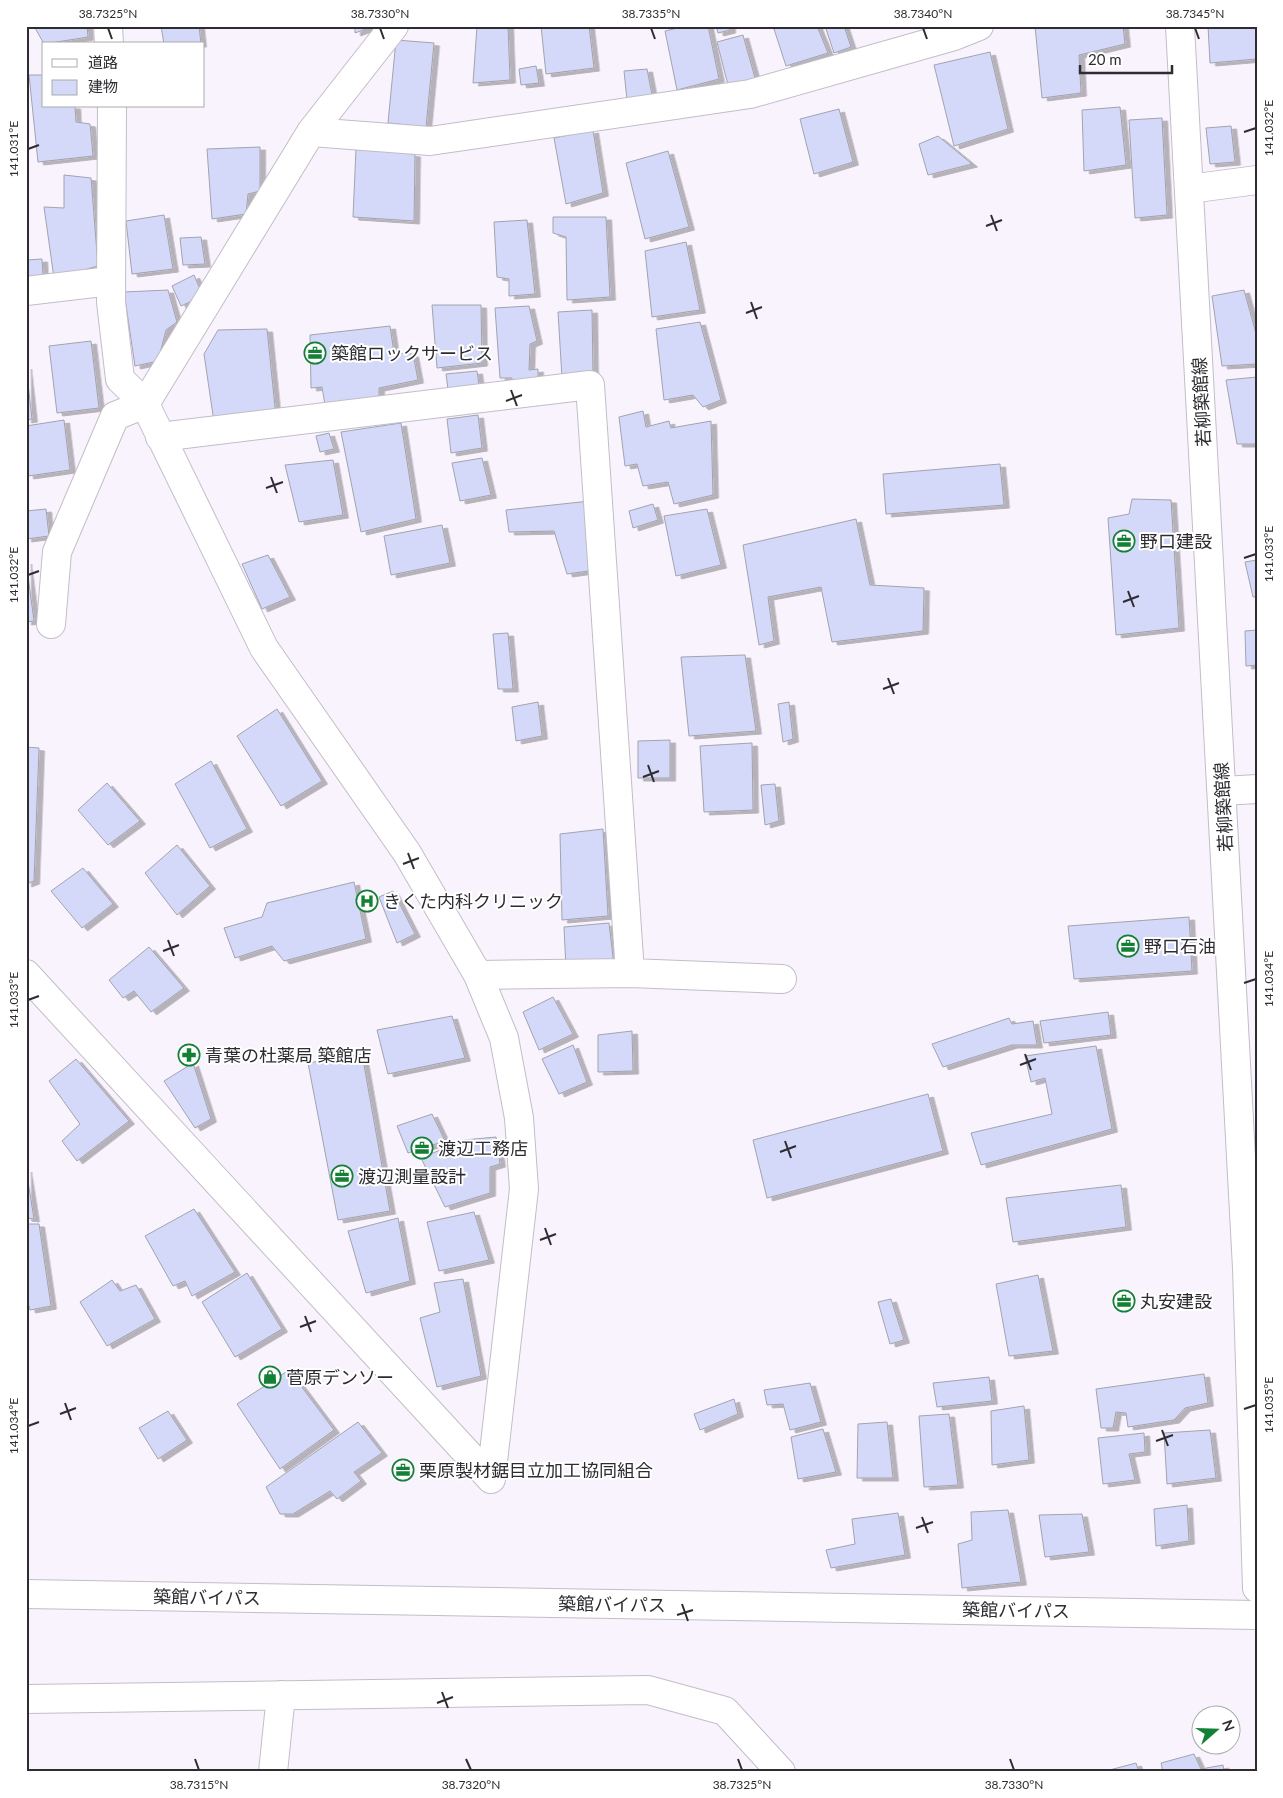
<svg xmlns="http://www.w3.org/2000/svg" width="1283" height="1798" font-family="Lato,'Noto Sans JP',sans-serif">
  <defs>
    <filter id="shadow"><feDropShadow dx="5.5" dy="3" stdDeviation="0" flood-color="#0004"/></filter>
  </defs>
  <rect width="100%" height="100%" fill="#f9f3fe"/>
  <path fill="#d4d9f9" stroke="#a1a3ae" filter="url(#shadow)" d="M34,26H87L88,37L44,44Z
    M161,26H199L201,44H164Z
    M355,26H374L355,33Z
    M477,26H508L510,80L473,83Z
    M541,26H589L594,68L546,74Z
    M686,26H708L719,79L677,90L665,31Z
    M716,26H730V30L718,33Z
    M784,26H817L828,53L786,66L774,29Z
    M825,26H844L851,47L834,53Z
    M1035,26H1123L1125,44L1079,55L1081,93L1042,98Z
    M1208,26H1257V59L1210,63Z
    M743,35L755,78L728,85L717,42Z
    M396,40L434,43L426,127L388,123Z
    M990,52L1008,129L954,146L934,65Z
    M536,66L539,83L521,85L519,69Z
    M647,69L652,95L627,100L624,71Z
    M29,75H44V106H75L76,122L90,124L93,156L38,162Z
    M1120,107L1126,165L1084,171L1082,110Z
    M839,109L853,162L814,174L800,119Z
    M1162,118L1167,215L1135,218L1129,120Z
    M1231,126L1235,162L1210,164L1206,128Z
    M593,130L603,193L566,204L554,138Z
    M938,136L972,164L928,175L919,144Z
    M260,147V191L248,194L246,214L212,219L207,149Z
    M356,149L415,154L414,221L353,217Z
    M668,151L689,227L645,239L626,163Z
    M64,175L91,178L98,266L54,278L44,207L64,208Z
    M164,215L173,269L132,274L126,221Z
    M553,217H606L610,297L567,300L566,237L553,233Z
    M527,220L535,294L509,296V279L497,277L494,222Z
    M201,237L205,264L183,265L180,238Z
    M686,242L700,310L652,317L645,251Z
    M42,259L43,277H29L27,260Z
    M194,275L203,296L181,306L172,286Z
    M168,290L177,322L166,330L158,361L135,366L124,292Z
    M1244,290L1257,337V364L1222,366L1212,296Z
    M432,305H481L482,363L437,368Z
    M529,306L537,341L530,344L529,370L538,369V386L513,388L512,378H500L495,308Z
    M592,310L593,374L562,378L558,312Z
    M700,322L721,400L703,407L693,395L664,400L656,329Z
    M390,326L394,353L413,354L418,380L379,388V402L325,405L322,387L311,388L310,335Z
    M267,329L276,417L214,422L204,354L218,330Z
    M91,341L99,408L57,413L49,346Z
    M26,366L32,419L26,420Z
    M477,371L480,392L449,397L446,374Z
    M1257,377V444H1237L1226,380Z
    M643,411L646,427L669,421L671,428L711,421L713,495L674,504L668,482L643,486L637,464L625,466L619,417Z
    M478,415L482,448L451,453L447,419Z
    M64,420L70,470L28,476L26,426Z
    M401,423L416,519L361,532L341,432Z
    M329,433L334,449L320,452L316,436Z
    M482,458L491,495L460,501L452,463Z
    M333,460L343,515L299,522L285,465Z
    M1000,464L1004,505L886,514L883,474Z
    M1132,499L1171,500L1179,628L1116,635L1108,518L1129,514Z
    M590,501L595,570L567,574L554,531L509,532L506,510Z
    M653,504L658,520L633,528L629,511Z
    M46,509L49,536L26,539V511Z
    M707,509L721,565L676,576L664,516Z
    M856,519L870,585L924,588L923,631L832,642L821,587L768,597L774,641L759,645L743,545Z
    M442,525L450,563L391,575L384,536Z
    M268,555L290,597L262,609L242,564Z
    M1257,560V597H1253L1245,562Z
    M26,561L34,621L26,622Z
    M1257,630V665L1246,666L1245,631Z
    M508,633L513,689H498L493,634Z
    M745,655L756,731L689,736L681,657Z
    M538,702L542,736L516,741L512,707Z
    M789,702L793,739L783,742L778,704Z
    M277,709L322,781L281,806L237,736Z
    M670,740V778H638V741Z
    M752,743L753,810L704,812L700,746Z
    M26,747L39,748L34,881L26,884Z
    M211,761L247,829L210,848L175,784Z
    M107,783L140,821L108,845L78,810Z
    M775,784L779,821L765,825L761,785Z
    M603,829L608,916L562,920L560,834Z
    M177,845L210,886L177,915L145,873Z
    M83,868L113,904L82,928L51,891Z
    M354,882L366,939L284,961L272,946L235,958L224,928L262,917L267,903Z
    M393,891L415,934L397,943L379,897Z
    M1189,917L1192,971L1074,979L1068,926Z
    M609,923L614,966L566,969L564,927Z
    M149,947L184,988L151,1012L134,991L123,998L109,980Z
    M553,997L573,1034L539,1050L523,1012Z
    M1108,1012L1111,1035L1044,1043L1040,1021Z
    M452,1016L465,1058L388,1074L377,1030Z
    M1009,1018L1012,1024L1033,1021L1037,1045H1012L943,1067L932,1044Z
    M632,1031L633,1071L598,1072V1035Z
    M573,1045L587,1082L559,1094L542,1059Z
    M1096,1046L1112,1129L981,1165L971,1133L1052,1114L1045,1078L1031,1082L1025,1056Z
    M362,1054L390,1211L338,1220L308,1063Z
    M76,1059L129,1121L77,1161L62,1141L80,1124L49,1081Z
    M193,1063L211,1119L195,1128L164,1081Z
    M928,1094L943,1151L767,1198L753,1140Z
    M432,1114L445,1141L408,1153L397,1126Z
    M496,1137L500,1164L490,1167V1193L445,1207L421,1158L464,1140Z
    M26,1169L34,1219L26,1218Z
    M1121,1185L1126,1227L1013,1242L1006,1198Z
    M194,1209L235,1272L192,1296L185,1281L173,1286L145,1236Z
    M474,1212L489,1260L439,1271L427,1222Z
    M398,1218L410,1281L366,1293L348,1231Z
    M26,1224H39L51,1306L30,1310L26,1296Z
    M247,1273L282,1329L235,1357L202,1302Z
    M1038,1275L1053,1351L1009,1356L996,1284Z
    M463,1279L481,1376L437,1387L420,1318L440,1312L434,1283Z
    M112,1280L120,1291L136,1285L155,1319L107,1346L80,1302Z
    M891,1299L904,1340L890,1344L878,1302Z
    M289,1370L334,1430L280,1469L237,1404Z
    M1204,1374L1208,1403L1185,1408L1174,1420L1128,1427L1126,1413L1116,1412L1113,1428H1101L1096,1389Z
    M989,1377L992,1401L937,1407L933,1383Z
    M810,1383L821,1422L790,1430L783,1404L767,1405L764,1390Z
    M734,1399L738,1414L700,1430L694,1414Z
    M1024,1406L1029,1460L992,1465L991,1411Z
    M168,1411L187,1440L158,1459L139,1428Z
    M949,1414L958,1485L924,1487L919,1416Z
    M358,1422L382,1453L354,1472L361,1481L337,1499L330,1491L293,1514H280L266,1487Z
    M887,1422L893,1478H857L858,1424Z
    M823,1429L836,1472L798,1479L791,1437Z
    M1210,1430L1216,1478L1167,1484L1164,1433Z
    M1144,1433L1145,1452L1129,1454L1135,1480L1103,1484L1098,1438Z
    M1187,1505L1189,1541L1156,1546L1154,1509Z
    M1008,1510L1021,1582L962,1588L958,1544L972,1540L971,1512Z
    M898,1513L905,1555L831,1568L826,1550L855,1544L852,1519Z
    M1082,1514L1089,1552L1045,1557L1039,1515Z
    M1194,1754L1201,1769L1223,1765L1224,1772H1163L1161,1763Z
    M1136,1763L1139,1772H1102Z"/>
  <g fill="none" stroke-linecap="round" stroke-linejoin="round">
    <g stroke="#c2bdc7" stroke-width="30">
      <path id="minor" d="M108,26L109,44
        M394,26L311,132L145,404L264,648L407,853L478,975L504,1038L519,1118L524,1189L491,1479
        M311,132L430,141L750,94L954,36L979,26
        M1189,189L1257,180
        M26,291L111,281
        M160,437L590,385L630,973
        M51,624L57,552L115,416L145,404L120,379L111,302L112,106
        M1223,791L1257,789
        M26,974L491,1479
        M478,975L630,973L782,979
        M26,1699L648,1690L725,1711L781,1772
        M273,1772L281,1695"/>
    </g>
    <g stroke="#c2bdc7" stroke-width="30">
      <path id="major" d="M1180,26L1247,1268L1257,1588"/>
    </g>
    <g stroke="#c2bdc7" stroke-width="30">
      <path id="highway" d="M26,1594L1257,1615"/>
    </g>
    <use href="#minor" stroke="#fff" stroke-width="28"/>
    <use href="#major" stroke="#fff" stroke-width="28"/>
    <use href="#highway" stroke="#fff" stroke-width="28"/>
  </g>
  <path fill="none" stroke="#2e2c30" stroke-width="2" d="M108,28L112,39M380,28L384,39M651,28L655,39M923,28L927,39M1195,28L1199,39M1244,132L1256,128M28,149L39,145M991,215L997,231M986,226L1002,220M751,302L757,319M746,313L762,307M511,390L517,406M506,401L522,395M271,477L277,493M266,488L283,482M1244,558L1256,554M28,575L39,571M1128,591L1134,607M1123,602L1139,596M888,678L894,694M883,689L899,683M648,765L654,782M643,777L659,771M408,853L414,869M403,864L419,858M168,940L174,956M163,951L179,945M1244,983L1256,979M28,1000L39,996M1025,1054L1031,1070M1020,1065L1036,1059M785,1141L791,1158M780,1152L796,1146M545,1228L551,1245M540,1240L556,1234M305,1316L311,1332M300,1327L316,1321M65,1403L71,1420M1244,1409L1256,1405M60,1414L76,1408M28,1426L39,1422M1162,1430L1168,1446M1156,1441L1173,1435M922,1517L928,1533M916,1528L933,1522M682,1604L688,1621M677,1615L693,1610M442,1692L448,1708M437,1703L453,1697M195,1759L199,1770M466,1759L471,1770M738,1759L742,1770M1010,1759L1014,1770"/>
  <defs>
    <g id="office-ring" transform="scale(1.125)"><circle r="9.5" fill="#fff" stroke="#148036" stroke-width="1.5"/><path d="M-6-3h4V-5.5h4V-3h4V5H-6ZM-1-4.5V-3h2v-1.5ZM-6 0V1H6V0Z" fill="#148036"/></g>
    <g id="hospital-ring" transform="scale(1.125)"><circle r="9.5" fill="#fff" stroke="#148036" stroke-width="1.5"/><path d="M-5-5h3v3.5h4V-5h3V5h-3V1.5h-4V5h-3Z" fill="#148036"/></g>
    <g id="pharmacy-ring" transform="scale(1.125)"><circle r="9.5" fill="#fff" stroke="#148036" stroke-width="1.5"/><path d="M-2-6h4v4h4v4h-4v4h-4v-4h-4v-4h4Z" fill="#148036"/></g>
    <g id="shop-ring" transform="scale(1.125)"><circle r="9.5" fill="#fff" stroke="#148036" stroke-width="1.5"/><path d="M-5-2.5h2.3a2.7 3.5 0 0 1 5.4 0H5L5.5 6h-11ZM-1.5-2.5h3a1.5 2.3 0 0 0-3 0Z" fill="#148036"/></g>
  </defs>
  <g fill-rule="evenodd">
    <use href="#office-ring" x="315" y="353"/>
    <use href="#office-ring" x="1124" y="541"/>
    <use href="#hospital-ring" x="367" y="901"/>
    <use href="#office-ring" x="1128" y="946"/>
    <use href="#pharmacy-ring" x="189" y="1055"/>
    <use href="#office-ring" x="422" y="1148"/>
    <use href="#office-ring" x="342" y="1176"/>
    <use href="#office-ring" x="1124" y="1301"/>
    <use href="#shop-ring" x="270" y="1377"/>
    <use href="#office-ring" x="403" y="1470"/>
  </g>
  <g text-anchor="middle" dominant-baseline="central" stroke-width="4" stroke-linejoin="round" paint-order="stroke">
    <g font-size="18" fill="#2e2c30" stroke="#fff" text-anchor="start">
      <text x="331" y="353">築館ロックサービス</text>
      <text x="1140" y="541">野口建設</text>
      <text x="383" y="901">きくた内科クリニック</text>
      <text x="1144" y="946">野口石油</text>
      <text x="205" y="1055">青葉の杜薬局 築館店</text>
      <text x="438" y="1148">渡辺工務店</text>
      <text x="358" y="1176">渡辺測量設計</text>
      <text x="1140" y="1301">丸安建設</text>
      <text x="286" y="1377">菅原デンソー</text>
      <text x="419" y="1470">栗原製材鋸目立加工協同組合</text>
    </g>
    <g font-size="18" fill="#2e2c30" stroke="#fff">
      <text transform="translate(1201 402) rotate(-93)">若柳築館線</text>
      <text transform="translate(1223 807) rotate(-93)">若柳築館線</text>
      <text transform="translate(207 1597) rotate(1)">築館バイパス</text>
      <text transform="translate(612 1604) rotate(1)">築館バイパス</text>
      <text transform="translate(1016 1610) rotate(1)">築館バイパス</text>
    </g>
  </g>
  <rect width="1283" height="1798" fill="none" stroke="#ffffff" stroke-width="55"/>
  <rect x="42" y="42" width="162" height="65" fill="#ffffff" stroke="#ababac"/>
  <rect x="52" y="59" width="25" height="8" fill="#ffffff" stroke="#ababac"/>
  <text x="88" y="68" font-size="15" fill="#2e2c30">道路</text>
  <rect x="52" y="80" width="25" height="15" fill="#d4d9f9" stroke="#ababac"/>
  <text x="88" y="92" font-size="15" fill="#2e2c30">建物</text>
  <g transform="translate(1216 1730) rotate(70)"><circle r="24" fill="#ffffff" stroke="#ababac"/>
  <path d="M0-4L9 19L0 12L-9 19Z" fill="#148036"/>
  <text y="-8" font-size="14" font-weight="bold" text-anchor="middle" fill="#2e2c30">N</text>
  </g>
  <path d="M1080 65v8h92v-8" fill="none" stroke="#2e2c30" stroke-width="2.5"/>
  <text x="1088" y="65" font-size="15" fill="#2e2c30" stroke="#ffffff" stroke-width="4" paint-order="stroke">20 m</text>
  <rect x="28" y="28" width="1228" height="1742" fill="none" stroke="#2e2c30" stroke-width="2"/>
  <g font-size="12" text-anchor="middle" fill="#2e2c30">
    <text x="108" y="18">38.7325°N</text>
    <text x="380" y="18">38.7330°N</text>
    <text x="651" y="18">38.7335°N</text>
    <text x="923" y="18">38.7340°N</text>
    <text x="1195" y="18">38.7345°N</text>
    <text transform="translate(1269 128) rotate(-90)" y="4">141.032°E</text>
    <text transform="translate(14 149) rotate(-90)" y="4">141.031°E</text>
    <text transform="translate(1269 554) rotate(-90)" y="4">141.033°E</text>
    <text transform="translate(14 575) rotate(-90)" y="4">141.032°E</text>
    <text transform="translate(1269 979) rotate(-90)" y="4">141.034°E</text>
    <text transform="translate(14 1000) rotate(-90)" y="4">141.033°E</text>
    <text transform="translate(1269 1405) rotate(-90)" y="4">141.035°E</text>
    <text transform="translate(14 1426) rotate(-90)" y="4">141.034°E</text>
    <text x="199" y="1789">38.7315°N</text>
    <text x="471" y="1789">38.7320°N</text>
    <text x="742" y="1789">38.7325°N</text>
    <text x="1014" y="1789">38.7330°N</text>
  </g>
</svg>
